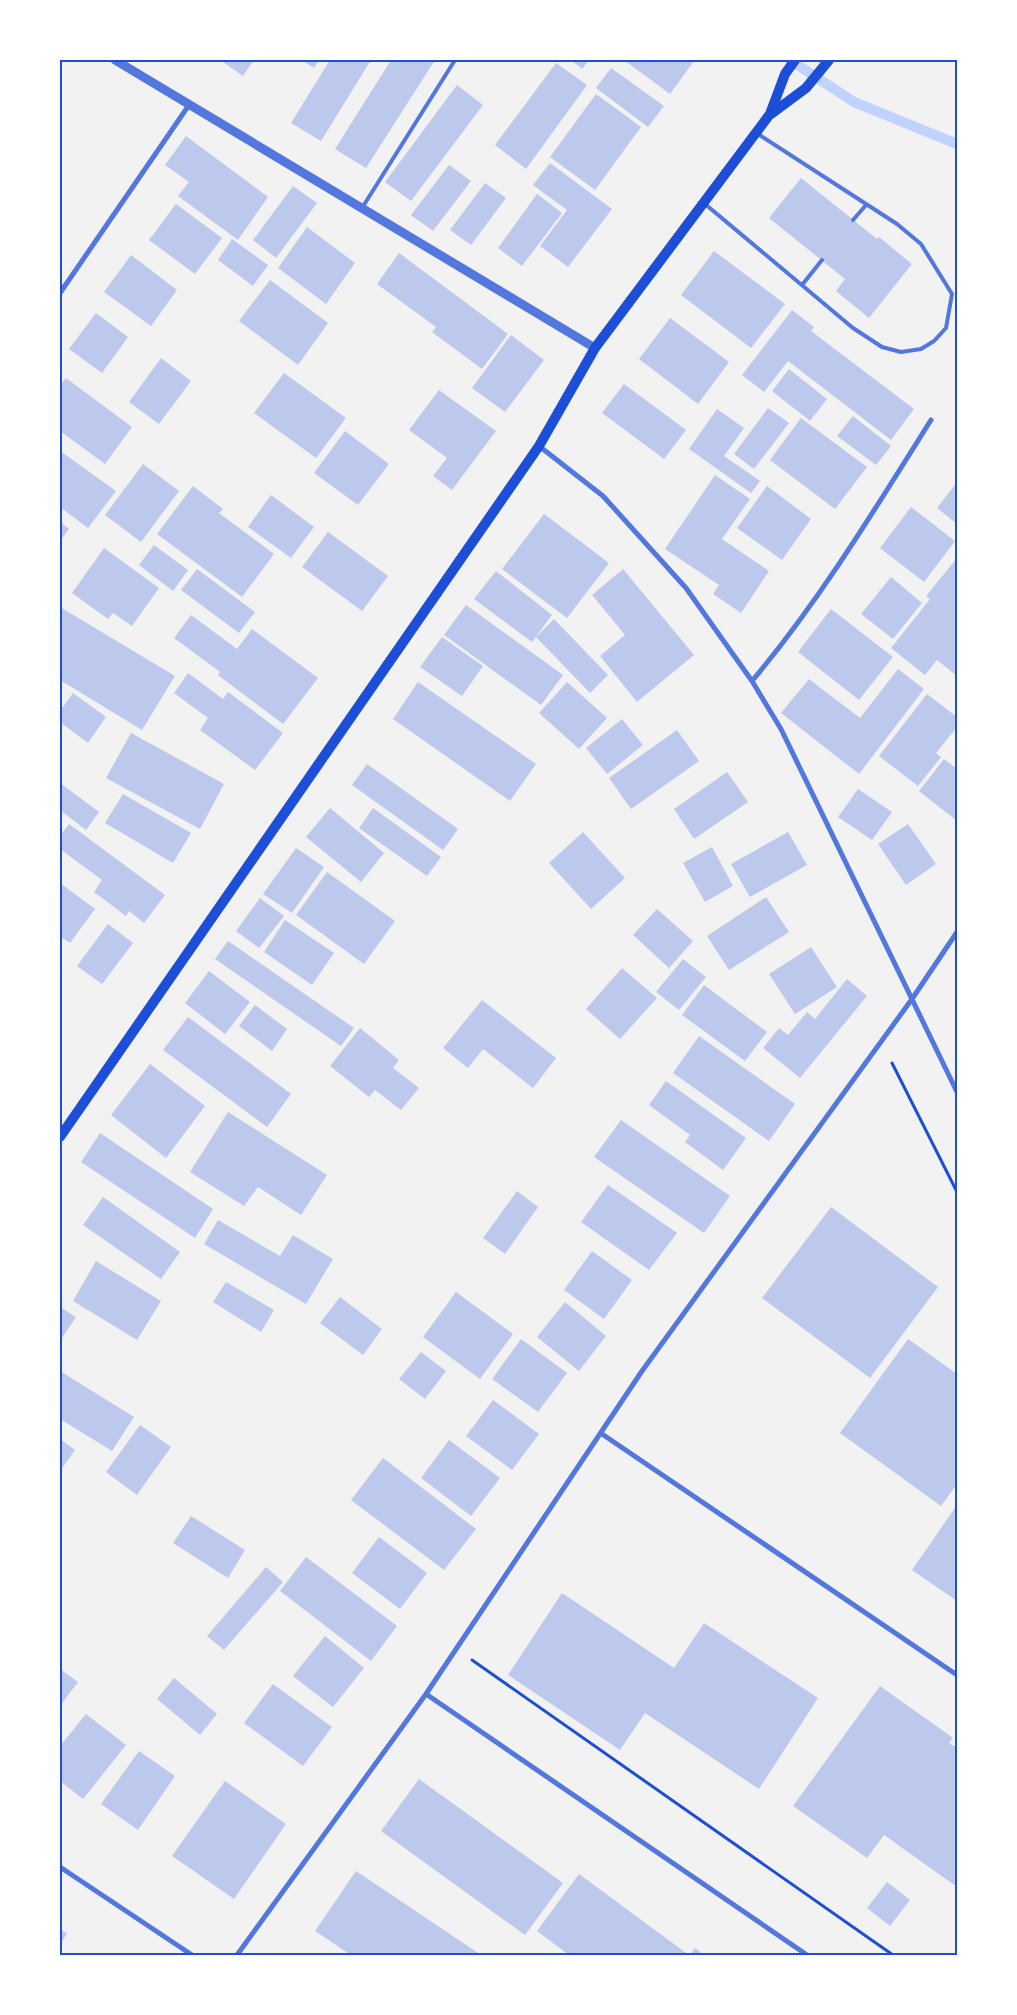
<svg xmlns="http://www.w3.org/2000/svg" width="1017" height="2015" font-family="Overpass,sans-serif">
  <rect width="100%" height="100%" fill="#f2f2f2"/>
  <g fill="none" stroke-linecap="round" stroke-linejoin="round">
    <path stroke="#bfd3fe" stroke-width="10" d="M790,60L854,102L957,144"/>
  </g>
  <path fill="#bdc9ec" d="M220,60H254L243,76Z
    M301,60H319L314,68Z
    M330,60H371L321,141L291,123Z
    M391,60H435L366,168L335,149Z
    M571,60H589L582,69Z
    M624,60H692L694,61L670,94Z
    M556,63L587,85L526,169L495,145Z
    M611,68L664,106L648,127L596,88Z
    M457,85L483,105L411,201L385,182Z
    M596,94L641,127L595,190L550,157Z
    M186,136L268,197L238,240L178,196L189,182L165,165Z
    M550,163L612,209L568,267L540,246L567,210L533,185Z
    M449,165L471,181L433,231L411,215Z
    M801,178L877,239L879,237L912,264L869,318L836,291L845,279L769,218Z
    M485,183L506,198L471,245L450,230Z
    M293,186L317,203L276,258L253,240Z
    M537,194L562,213L522,266L498,248Z
    M176,204L222,238L195,274L149,240Z
    M307,227L355,263L326,304L278,268Z
    M232,239L268,265L253,286L218,260Z
    M714,251L785,304L751,348L681,295Z
    M399,253L508,334L482,369L432,332L436,327L377,284Z
    M131,255L177,290L151,326L104,292Z
    M270,280L328,323L298,365L239,321Z
    M792,310L814,327L811,331L914,409L891,440L788,361L764,392L742,375Z
    M96,313L128,337L102,373L69,349Z
    M670,318L729,362L698,404L639,359Z
    M511,335L544,360L505,412L472,388Z
    M161,358L191,381L159,424L129,402Z
    M789,369L827,399L810,421L772,391Z
    M284,373L346,418L316,458L254,413Z
    M66,378L132,427L105,464L60,431V386Z
    M624,384L686,430L664,459L602,413Z
    M439,390L496,431L452,490L433,476L447,458L409,430Z
    M768,408L789,423L754,469L734,454Z
    M717,409L744,428L724,456L760,481L751,493L689,449Z
    M853,416L891,446L876,465L837,436Z
    M801,418L867,467L835,509L770,460Z
    M345,431L389,464L358,505L314,473Z
    M60,451L116,491L88,528L60,507Z
    M143,464L179,491L141,542L105,515Z
    M715,475L750,499L722,539L769,571L741,613L713,594L719,585L665,549Z
    M957,482V524L937,508Z
    M193,486L223,509L219,513L274,554L242,597L157,534Z
    M767,486L811,519L782,560L737,528Z
    M271,495L314,527L291,558L248,527Z
    M911,507L955,541L924,582L880,548Z
    M544,514L609,563L567,618L502,569Z
    M60,522L69,529L60,541Z
    M328,532L388,576L362,611L302,567Z
    M154,545L188,570L173,591L139,565Z
    M104,548L159,588L132,626L113,613L108,619L72,593Z
    M957,558V676L937,660L925,675L891,648L930,599L926,596Z
    M197,569L255,612L239,633L181,590Z
    M623,569L694,655L637,702L600,656L625,635L592,595Z
    M496,571L552,615L532,642L474,599Z
    M891,577L922,603L893,639L861,614Z
    M466,605L563,675L541,705L444,635Z
    M60,607L175,676L142,730L60,680Z
    M831,609L893,657L859,700L798,652Z
    M191,615L237,649L252,629L318,678L283,724L218,675L220,672L174,638Z
    M554,619L608,675L590,693L536,637Z
    M442,637L483,666L462,696L420,667Z
    M898,669L924,689L859,774L781,713L809,679L860,718Z
    M188,673L223,699L228,692L283,733L255,770L200,730L208,718L174,693Z
    M418,682L536,764L510,801L393,719Z
    M567,682L607,718L579,749L539,713Z
    M73,693L106,717L88,743L60,722V711Z
    M927,694L957,717V727L936,753L941,757L918,786L879,756Z
    M622,719L643,745L607,774L586,748Z
    M677,730L699,761L631,809L609,778Z
    M131,733L224,784L200,829L106,778Z
    M944,759L957,769V821L919,791Z
    M367,764L458,829L443,850L352,785Z
    M727,772L748,802L694,839L674,809Z
    M60,783L99,812L86,830L60,810Z
    M858,789L892,812L872,840L838,817Z
    M123,794L191,833L173,863L105,823Z
    M330,808L384,853L361,882L306,837Z
    M373,808L441,857L427,876L359,828Z
    M69,824L165,895L144,923L129,911L126,916L94,892L102,880L60,849V836Z
    M908,824L936,864L906,885L878,844Z
    M583,832L625,878L591,909L549,863Z
    M788,832L807,865L750,897L731,864Z
    M712,847L733,886L705,902L683,863Z
    M296,848L324,867L292,913L263,894Z
    M327,872L395,921L364,964L296,915Z
    M60,883L95,909L70,943L60,936Z
    M766,897L789,932L729,970L707,936Z
    M260,898L284,916L259,948L236,931Z
    M657,909L693,941L669,968L633,935Z
    M285,920L334,953L312,985L264,952Z
    M108,924L133,943L102,984L77,966Z
    M228,941L354,1028L341,1046L215,959Z
    M811,947L837,987L795,1014L769,974Z
    M683,959L706,977L679,1010L656,992Z
    M622,968L657,998L620,1039L586,1009Z
    M209,971L250,1002L225,1034L185,1003Z
    M847,979L867,996L800,1078L763,1048L779,1028L788,1035L807,1012L815,1019Z
    M704,985L767,1032L745,1061L682,1015Z
    M482,1000L556,1058L533,1088L483,1049L468,1068L443,1048Z
    M255,1005L287,1029L272,1051L239,1026Z
    M188,1017L291,1094L267,1127L163,1050Z
    M360,1028L399,1060L393,1068L419,1088L401,1110L375,1090L369,1097L330,1066Z
    M699,1036L795,1104L769,1141L673,1073Z
    M150,1064L205,1106L166,1158L111,1115Z
    M666,1081L746,1138L723,1170L685,1142L690,1135L649,1105Z
    M228,1112L327,1175L301,1215L258,1187L244,1206L190,1172Z
    M621,1120L730,1196L704,1233L594,1157Z
    M100,1133L213,1209L195,1238L81,1162Z
    M608,1185L677,1233L649,1270L581,1222Z
    M517,1191L538,1207L505,1254L483,1238Z
    M103,1197L180,1252L161,1279L83,1225Z
    M831,1207L938,1287L870,1378L762,1298Z
    M218,1220L280,1256L293,1235L333,1259L306,1304L204,1244Z
    M592,1251L632,1280L604,1319L564,1290Z
    M96,1261L161,1301L137,1340L73,1301Z
    M226,1282L274,1310L261,1332L213,1302Z
    M456,1292L513,1334L480,1379L423,1337Z
    M340,1297L382,1329L363,1355L320,1323Z
    M565,1302L606,1336L579,1371L537,1337Z
    M60,1307L76,1317L60,1341Z
    M521,1339L567,1373L538,1412L492,1379Z
    M908,1339L957,1374V1484L941,1506L840,1433Z
    M421,1352L446,1371L425,1399L399,1379Z
    M60,1371L134,1417L112,1451L60,1419Z
    M493,1400L539,1434L512,1470L466,1436Z
    M140,1425L171,1447L137,1495L106,1472Z
    M60,1439L75,1450L60,1471Z
    M449,1440L500,1478L471,1516L421,1478Z
    M383,1458L476,1529L444,1570L351,1500Z
    M957,1505V1601L912,1570Z
    M191,1516L245,1550L228,1578L173,1543Z
    M379,1537L427,1573L400,1609L352,1573Z
    M306,1557L397,1626L371,1661L280,1591Z
    M266,1567L283,1582L224,1650L207,1636Z
    M562,1593L674,1668L704,1623L818,1698L759,1789L645,1713L620,1750L508,1675Z
    M325,1636L364,1668L333,1707L293,1676Z
    M60,1669L78,1682L60,1706Z
    M174,1678L217,1714L200,1735L157,1699Z
    M273,1684L332,1727L303,1766L244,1723Z
    M880,1686L953,1738L949,1743L957,1748V1887L884,1835L867,1858L793,1806Z
    M86,1714L126,1745L83,1799L60,1781V1746Z
    M139,1751L175,1776L138,1830L101,1804Z
    M419,1779L563,1883L525,1935L381,1831Z
    M225,1781L286,1824L234,1899L172,1856Z
    M356,1871L447,1932L481,1955H351L315,1931Z
    M579,1874L659,1933L689,1955H569L537,1931Z
    M887,1882L910,1900L890,1926L867,1908Z
    M60,1929L67,1934L60,1944Z
    M695,1948L704,1955H690Z"/>
  <g fill="none" stroke-linecap="round" stroke-linejoin="round">
    <path stroke="#1d4ed8" stroke-width="3" d="M892,1063L957,1192
      M472,1660L893,1955"/>
    <path stroke="#5277de" stroke-width="4" d="M705,204L853,328L882,347L901,352L921,349L934,341L946,328L952,294L921,244L897,224L758,134
      M362,208L455,60
      M853,220L866,205
      M802,285L822,260"/>
    <path stroke="#5277de" stroke-width="5" d="M60,293L189,105
      M539,446L603,496L686,588L752,681L781,729L957,1092
      M752,681C820,600 875,509 931,420
      M602,1434L957,1675
      M426,1694L807,1955
      M60,1867L192,1955
      M237,1955L426,1694L642,1371L912,999L957,932"/>
    <path stroke="#5277de" stroke-width="9" d="M115,60L595,348"/>
    <path stroke="#1d4ed8" stroke-width="10" d="M771,114L806,88L829,60
      M60,1137L539,446L595,348L770,114L785,74L795,60"/>
  </g>
  <rect width="1017" height="2015" fill="none" stroke="#ffffff" stroke-width="122"/>
  <rect x="61" y="61" width="895" height="1893" fill="none" stroke="#1d4ed8" stroke-width="2"/>
</svg>
